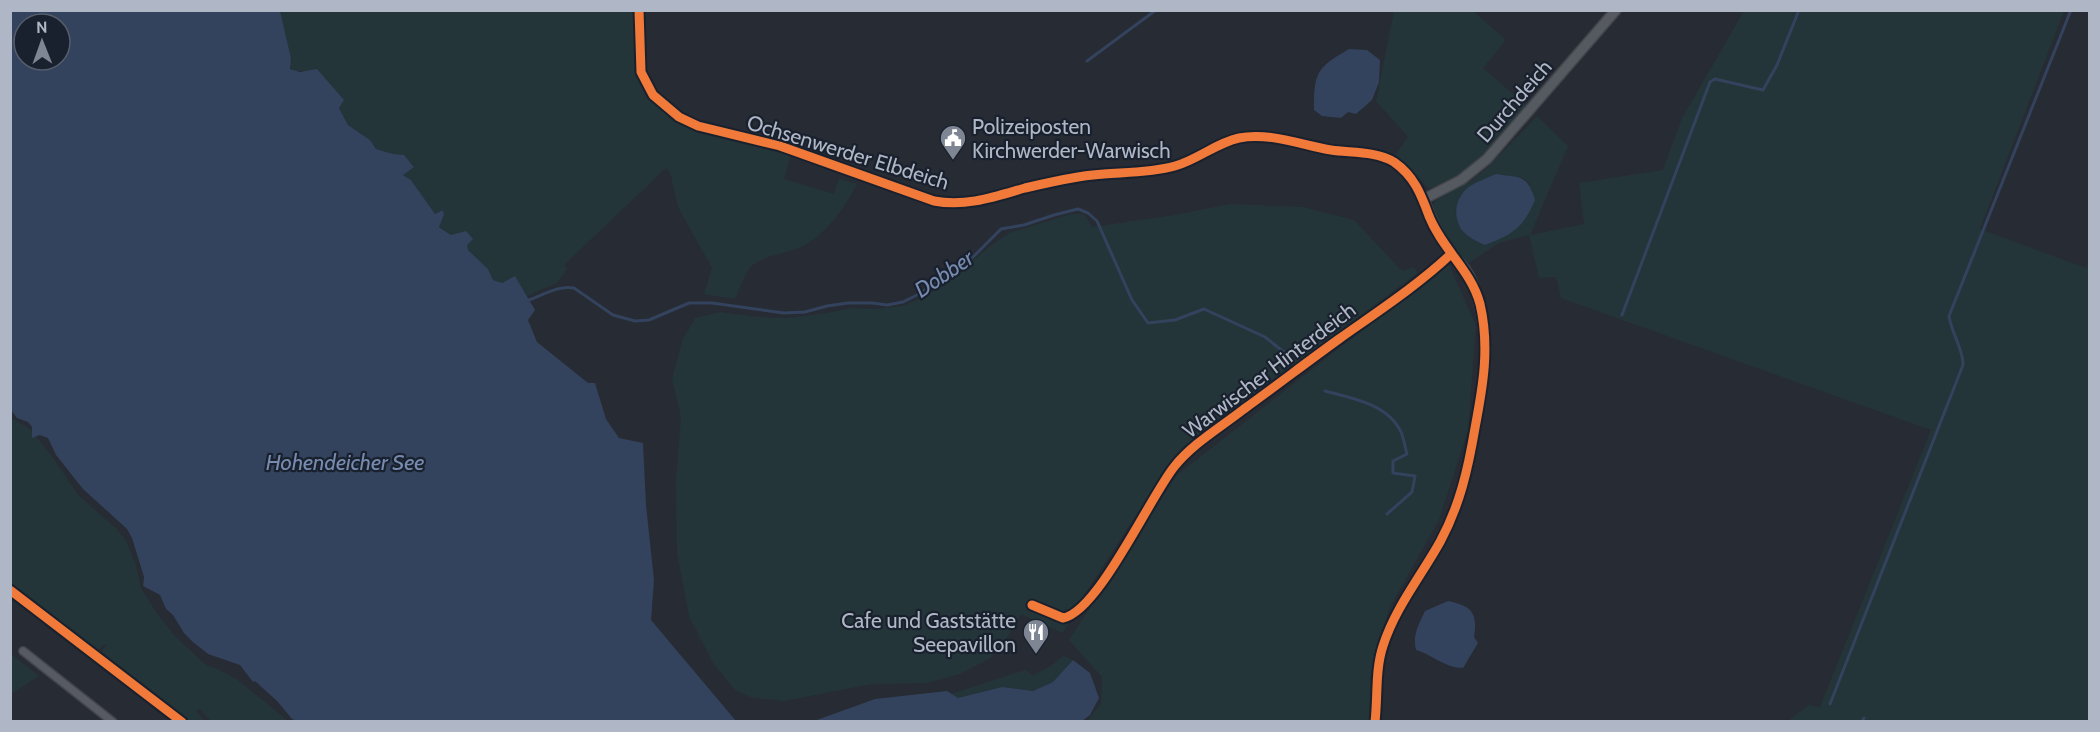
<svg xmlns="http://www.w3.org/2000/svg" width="2100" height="732" font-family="Cabin,sans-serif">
  <rect width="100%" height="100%" fill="#272b33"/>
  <path fill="#243539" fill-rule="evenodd" d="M1472,10L1506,40L1483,68L1528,107C1506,129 1460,187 1428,188L1402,160L1394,157L1408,137L1376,101L1394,11Z
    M280,11H634C635,28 633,48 636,66C647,132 738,140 791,153L784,179L834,194L839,179L857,184C844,208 825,237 799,248C784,254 759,256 749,269C743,278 739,290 735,299L704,294L712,268L678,207L670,172L666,168L564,265L567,269L557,283L527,296L515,277L502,283L493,280L488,269L468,250L467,246L439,226L444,216L443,210L435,214L411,180L403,175L414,166L404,155L393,154L376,149L370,140L348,125L339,107L311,71H294L290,68L291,58Z
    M1744,11H2064L1980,229L2086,268L2089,261V721H1788L1809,705L1820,707L1931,430L1561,298L1556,277L1539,278L1529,235L1499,243L1464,266L1433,214V206L1436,200L1471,181L1488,167L1537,116L1568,146L1530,235L1584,224L1579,183L1663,170L1682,118ZM1496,174L1523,178L1530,184L1471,238L1462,229L1455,213Z
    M1230,204L1303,207L1354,220L1399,268L1404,271L1413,267L1418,273L1181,449L1153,489L1075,609L1063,633L1021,614L1007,638L991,658L960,674L927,683L872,684L784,701L750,697L735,690L713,663L689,616L677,553L676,480L681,417L672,379L683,339L695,318L721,312L758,317L788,318L827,313L851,308L875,309L903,306L922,298L956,275L989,247L1009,233L1071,214H1083L1086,217L1092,227L1175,215Z
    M1448,263L1476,325L1468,430L1439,520L1389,609L1371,672L1369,721H1087L1101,703L1102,677L1069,640L1177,475Z
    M10,417L30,429L54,459L78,495L117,529L126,541L136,565L141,588L156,612L174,635L206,665L220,670L238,680L288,721H211L200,709L196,711L205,721H188L100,655L106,645L104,644L96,653L11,587Z
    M11,654L39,676L11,694H10Z
    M1063,656L1073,660L1053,682L1033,691L1002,687L958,698L951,694L1025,670L1033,675L1051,666Z"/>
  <path fill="#33425d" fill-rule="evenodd" d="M10,11H280L291,58L290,69L300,72L317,69L344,100L339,108L348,125L370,140L376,149L393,154L404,155L414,167L403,175L411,180L435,214L443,210L444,215L439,227L451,235L466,231L473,239L467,245L468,250L488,269L493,280L502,283L515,276L535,310L528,320L537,342L588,383H595L606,419L619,438L643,443L646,505L654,580L651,620L736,721H297L292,719L277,701L255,681L253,682L240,665L208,654L193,642L184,633L173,615L166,609L160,595L143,586L144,577L132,538L127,529L83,489L56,455L48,438L40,435L32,438V427L28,422L17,418L11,410ZM24,24H60V60H24Z
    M1349,49L1367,50L1380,60L1379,82L1372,100L1356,114L1348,112L1341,118L1322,116L1314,110C1314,73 1316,68 1349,49Z
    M1496,174C1521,178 1527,174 1535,200C1523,228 1513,234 1485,245C1476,241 1467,237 1461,229C1452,214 1456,196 1470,186C1478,181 1488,178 1496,174Z
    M1448,601C1472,606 1478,613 1474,637L1478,643L1463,668C1445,668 1433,655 1416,650C1412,635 1419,624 1425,611Z
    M1073,660L1090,673L1099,698L1090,715L1082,721H814L875,699L947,691L958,698L1002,687L1033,691L1053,682Z"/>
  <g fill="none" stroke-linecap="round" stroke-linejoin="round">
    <path stroke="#33425d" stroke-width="3" d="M1087,61L1156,10
      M529,300C543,295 559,285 574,288L613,315L635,321L649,320L689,303H712L784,313L805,312L827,306L848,303H872L887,305L903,302L915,296L963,267L1001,229L1024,225L1054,215L1078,209L1088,213L1097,221L1132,300L1148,323L1175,320L1204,309L1265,337L1285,353
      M1622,315L1710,82L1715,79L1763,90L1777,65L1799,10
      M1325,391C1352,398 1388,404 1401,432C1404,439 1405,447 1407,454L1393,461V473L1415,476L1412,492L1387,514
      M1830,704L1963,365C1964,351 1951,332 1949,316L2071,10
      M1862,722L1864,718"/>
    <g stroke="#43464c" stroke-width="10">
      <path id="street" d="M639,10L641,72L653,95L679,117L698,126L780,146L934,201L952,204L968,203L1048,182L1080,176L1152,171L1185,163L1230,141L1246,137L1269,138L1386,158C1403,167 1415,182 1424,199
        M1032,605L1063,618C1098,612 1150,497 1174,467C1192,444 1221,427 1244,409C1276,386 1307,362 1339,339C1377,312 1417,286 1451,254
        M23,651L113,722"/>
    </g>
    <g stroke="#43464c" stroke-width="12">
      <path id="secondary" d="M10,590L182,722
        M1375,722C1378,696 1375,669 1383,645C1396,607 1421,576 1440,541C1460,505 1468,469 1475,429C1483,384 1490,353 1480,307C1477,294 1473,280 1465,269C1460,263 1454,258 1450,252C1439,236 1430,218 1424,199L1461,180L1487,159L1616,10"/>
    </g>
    <use href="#street" stroke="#565a62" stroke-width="7"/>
    <use href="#secondary" stroke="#555960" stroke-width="9"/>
    <g stroke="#1a212e" stroke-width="13">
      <path id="cycleway" d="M639,10L641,72L653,95L679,117L698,126L780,146L934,201C966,207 994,197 1025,188C1042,184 1060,180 1078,177C1110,171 1142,175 1175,166C1197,160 1216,143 1239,138C1269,132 1302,145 1331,150C1351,153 1376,151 1394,162C1414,176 1421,194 1429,216C1442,249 1471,270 1480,304C1490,347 1483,386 1475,428C1468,469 1460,505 1440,542C1421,576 1395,608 1383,646C1375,670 1378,696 1375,722
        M10,590L182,722
        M1032,605L1063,618C1098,612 1150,497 1174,467C1192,444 1221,427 1244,409C1276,386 1307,362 1339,339C1377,312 1417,286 1451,254"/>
    </g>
    <use href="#cycleway" stroke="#f17a3a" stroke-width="9"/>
  </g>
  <defs>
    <g id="civic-pin" transform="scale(1.35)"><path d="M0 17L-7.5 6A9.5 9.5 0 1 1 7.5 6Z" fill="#7f8693" stroke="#1a212e"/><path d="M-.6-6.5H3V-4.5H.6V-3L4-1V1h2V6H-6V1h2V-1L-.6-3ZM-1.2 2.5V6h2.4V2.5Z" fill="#fff"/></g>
    <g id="restaurant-pin" transform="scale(1.35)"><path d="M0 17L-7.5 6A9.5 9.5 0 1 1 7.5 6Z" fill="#7f8693" stroke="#1a212e"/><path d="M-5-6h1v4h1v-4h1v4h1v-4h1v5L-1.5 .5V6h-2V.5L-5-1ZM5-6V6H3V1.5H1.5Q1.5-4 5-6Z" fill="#fff"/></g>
  </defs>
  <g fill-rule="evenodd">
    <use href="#civic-pin" x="953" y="138"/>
    <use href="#restaurant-pin" x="1036" y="632"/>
  </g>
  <g text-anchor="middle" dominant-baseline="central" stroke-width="4.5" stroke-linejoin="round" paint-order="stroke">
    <g font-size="21" fill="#afb7c6" stroke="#1a212e">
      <text transform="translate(1514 101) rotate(-49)">Durchdeich</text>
      <text transform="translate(848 152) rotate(17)">Ochsenwerder Elbdeich</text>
      <text transform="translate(1269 370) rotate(-37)">Warwischer Hinterdeich</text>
    </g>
    <g font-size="21" fill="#afb7c6" stroke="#1a212e" text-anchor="start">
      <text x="972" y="126">Polizeiposten<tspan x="972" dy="24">Kirchwerder-Warwisch</tspan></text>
      <text x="1016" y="620" text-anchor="end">Cafe und Gaststätte<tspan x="1016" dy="24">Seepavillon</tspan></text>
    </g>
    <g font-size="22" font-style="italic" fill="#768baf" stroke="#1a212e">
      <text transform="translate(944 274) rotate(-34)">Dobber</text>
      <text x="345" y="462">Hohendeicher See</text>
    </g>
  </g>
  <rect width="2100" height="732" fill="none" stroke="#afb7c6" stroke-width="24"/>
  <g transform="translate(42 42) rotate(359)"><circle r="28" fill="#1a212e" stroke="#565d6b" stroke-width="1.5"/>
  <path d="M0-4.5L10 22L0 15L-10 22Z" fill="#7f8693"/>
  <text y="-9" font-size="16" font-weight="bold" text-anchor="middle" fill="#afb7c6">N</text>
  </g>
</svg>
